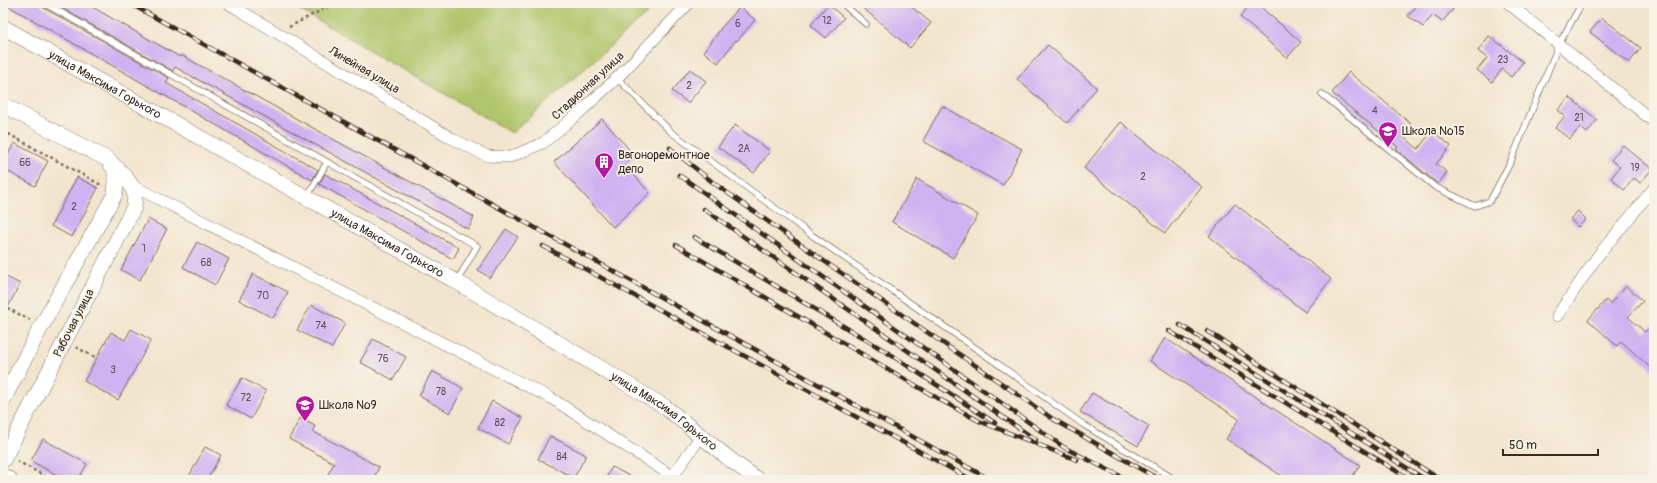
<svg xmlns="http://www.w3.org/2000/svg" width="1657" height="483" font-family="Pangolin,sans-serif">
  <rect width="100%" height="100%" fill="#f7f3e8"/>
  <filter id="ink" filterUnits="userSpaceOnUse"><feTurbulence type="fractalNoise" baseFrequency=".025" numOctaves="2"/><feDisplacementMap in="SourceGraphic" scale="8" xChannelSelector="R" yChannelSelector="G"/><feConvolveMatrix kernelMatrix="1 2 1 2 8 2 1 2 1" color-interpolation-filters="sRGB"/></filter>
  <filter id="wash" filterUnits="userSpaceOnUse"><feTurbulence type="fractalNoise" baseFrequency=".012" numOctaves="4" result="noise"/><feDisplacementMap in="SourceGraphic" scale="16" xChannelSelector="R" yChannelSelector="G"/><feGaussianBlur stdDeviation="0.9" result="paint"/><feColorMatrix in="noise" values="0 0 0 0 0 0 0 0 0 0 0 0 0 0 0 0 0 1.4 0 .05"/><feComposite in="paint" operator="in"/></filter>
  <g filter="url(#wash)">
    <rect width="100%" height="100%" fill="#f2e5cd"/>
    <path fill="#b0c56a" stroke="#767844" d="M288,3H659L512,133Z"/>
    <g id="blocks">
      <path fill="#d0b2f2" d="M3,3H40L42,7L169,78L166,83L318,170L312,180Z
        M53,3H85L180,57L181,55L474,217L468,229L175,67L173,71Z
        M857,3H907L931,23L910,48Z
        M1251,3H1256L1301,42L1287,58L1240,17Z
        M1419,3H1447L1454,8L1442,22L1433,15L1423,27L1408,16Z
        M828,4L844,18L826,38L811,25Z
        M740,7L755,20L737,41L736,40L718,63L704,52L722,27Z
        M1602,18L1641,48L1629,63L1590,32Z
        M1489,36L1523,62L1511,77L1502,69L1492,82L1477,70L1487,58L1478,51Z
        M1048,45L1097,88L1067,123L1017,79Z
        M690,69L706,81L688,103L672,91Z
        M1349,72L1411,124L1402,135L1418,149L1432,131L1451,146L1436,164L1447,172L1438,184L1396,149L1398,147L1332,93Z
        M1569,97L1597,120L1587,133L1580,127L1570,139L1555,128L1565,116L1558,110Z
        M942,106L1022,149L1003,185L923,141Z
        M602,119L635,156L625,165L650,193L613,227L554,162Z
        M1121,122L1202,187L1165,233L1084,168Z
        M735,125L770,151L754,173L718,147Z
        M14,143L48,161L35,186L3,169V165Z
        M1623,145L1652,169L1640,183L1634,178L1624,190L1611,178L1620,167L1611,160Z
        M325,174L459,248L453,259L319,184Z
        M77,177L98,188L72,237L51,226Z
        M917,179L978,215L953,258L892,222Z
        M1235,204L1331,279L1305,312L1209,236Z
        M1578,211L1586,219L1578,227L1570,219Z
        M148,219L167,229L140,280L121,270Z
        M506,229L518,237L490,278L478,270Z
        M197,242L229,259L215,285L183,267Z
        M253,274L288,292L273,318L239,300Z
        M3,275L20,284L3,316Z
        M1626,286L1643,301L1628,317L1645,332L1654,323V371L1621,341L1617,346L1588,320L1606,300L1610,304Z
        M311,305L345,323L332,348L297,330Z
        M131,329L151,340L118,400L84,381L111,332L125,340Z
        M1165,338L1360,465L1350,480H1288L1226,439L1239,419L1150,361Z
        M373,339L406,357L393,380L360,362Z
        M432,371L463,388L450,413L419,396Z
        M242,378L266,391L251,419L226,405Z
        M1092,393L1149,426L1138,446L1080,412Z
        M492,401L523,418L508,444L478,428Z
        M300,418L315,426L312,431L379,467L373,480H325L334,463L289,439Z
        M550,436L586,455L574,478L538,459Z
        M43,439L87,464L78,480H66L31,461Z
        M205,447L221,455L207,480H187Z
        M612,467L637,480H605Z"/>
    </g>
  </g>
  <g filter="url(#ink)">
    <use href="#blocks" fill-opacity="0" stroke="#7b6b5b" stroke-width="1"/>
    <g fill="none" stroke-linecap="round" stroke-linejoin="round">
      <g stroke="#7b6b5b" stroke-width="7">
        <path id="lane" d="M44,3L477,246L457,281
          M842,3L866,24
          M617,78L671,132L813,236L984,354L1084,425L1176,480
          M1322,94L1435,187L1475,206L1490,201L1511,161L1559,44L1582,3
          M307,197L327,162"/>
      </g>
      <g stroke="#7b6b5b" stroke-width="12">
        <path id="street" d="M228,3L451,138L487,156L510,157L543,143L579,113L617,78L689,3
          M1508,3L1654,122
          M131,185L551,398L672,476
          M1557,316L1597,257L1654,188
          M670,480L701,436"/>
      </g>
      <g stroke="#7b6b5b" stroke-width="16">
        <g id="secondary">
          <path id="s1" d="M3,27L457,282L622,381L665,407L732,461L758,480"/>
          <path d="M3,105L107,159L123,174L131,185L135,195L134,207L3,460"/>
          <path d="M3,400L41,327L115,194C116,182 118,172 110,163"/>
          <path d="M3,476L10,480"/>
        </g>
      </g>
      <path stroke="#7b6b5b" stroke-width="2.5" stroke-dasharray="3 3" stroke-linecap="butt" d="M289,27L335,3
        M3,131L103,186
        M7,308L30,320
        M76,347L96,358
        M17,461L52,480"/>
      <use href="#lane" stroke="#fff" stroke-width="5.5"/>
      <use href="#street" stroke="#fff" stroke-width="11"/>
      <use href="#secondary" stroke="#fff" stroke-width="15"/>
      <g stroke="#3b2a1e" stroke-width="4.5">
        <path id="rail" d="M129,3L991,480
          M670,148L715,184L824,261L1053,419L1160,480
          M679,175L1065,448L1128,480
          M704,209L1036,440
          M694,237L885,351L995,423
          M676,245L937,398L979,421L1077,460
          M543,246L972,480
          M1180,325L1426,480
          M1169,331L1411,480
          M1207,331L1441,480"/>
      </g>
      <use href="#rail" stroke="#f7f3e8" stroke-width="3" stroke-dasharray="9" stroke-linecap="butt"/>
    </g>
  </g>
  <defs>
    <g id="school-pin" transform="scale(1)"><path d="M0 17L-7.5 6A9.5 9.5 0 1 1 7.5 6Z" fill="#b5179e" stroke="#f7f3e8"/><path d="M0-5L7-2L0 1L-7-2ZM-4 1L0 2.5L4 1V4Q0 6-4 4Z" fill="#fff"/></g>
    <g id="building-pin" transform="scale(1)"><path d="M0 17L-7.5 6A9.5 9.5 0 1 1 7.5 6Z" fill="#b5179e" stroke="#f7f3e8"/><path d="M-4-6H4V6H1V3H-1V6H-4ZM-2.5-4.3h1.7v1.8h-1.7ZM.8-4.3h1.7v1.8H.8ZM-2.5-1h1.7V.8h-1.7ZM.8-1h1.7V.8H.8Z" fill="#fff"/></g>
  </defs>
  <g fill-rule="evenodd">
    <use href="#school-pin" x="1388" y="131"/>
    <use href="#building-pin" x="604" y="162"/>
    <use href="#school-pin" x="305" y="405"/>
  </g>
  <g text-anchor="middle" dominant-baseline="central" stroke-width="3.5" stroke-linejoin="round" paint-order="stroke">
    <g font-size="10" fill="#604c53">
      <text x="827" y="21">12</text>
      <text x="738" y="24">6</text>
      <text x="1503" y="60">23</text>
      <text x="689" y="86">2</text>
      <text x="1375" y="111">4</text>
      <text x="1579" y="118">21</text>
      <text x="744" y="149">2А</text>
      <text x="25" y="163">66</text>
      <text x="1635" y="168">19</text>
      <text x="1143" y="177">2</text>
      <text x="74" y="207">2</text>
      <text x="144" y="249">1</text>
      <text x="206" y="263">68</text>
      <text x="263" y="296">70</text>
      <text x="321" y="326">74</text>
      <text x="383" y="359">76</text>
      <text x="113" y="370">3</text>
      <text x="441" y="392">78</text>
      <text x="246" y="398">72</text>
      <text x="500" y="423">82</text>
      <text x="562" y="457">84</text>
    </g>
    <g font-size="12" fill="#3b2a1e" stroke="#f7f3e8">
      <text transform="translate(364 70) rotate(31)">Линейная улица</text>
      <text stroke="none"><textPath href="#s1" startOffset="117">улица Максима Горького</textPath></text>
      <text transform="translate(588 86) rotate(-43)">Стадионная улица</text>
      <text stroke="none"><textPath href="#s1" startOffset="441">улица Максима Горького</textPath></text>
      <text transform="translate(74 323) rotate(-63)">Рабочая улица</text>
      <text stroke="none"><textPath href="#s1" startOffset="765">улица Максима Горького</textPath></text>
    </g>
    <g font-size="12" fill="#3b2a1e" stroke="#f7f3e8" text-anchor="start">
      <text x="1402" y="131">Школа №15</text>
      <text x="618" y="155">Вагоноремонтное<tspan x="618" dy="14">депо</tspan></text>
      <text x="319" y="405">Школа №9</text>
    </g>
  </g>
  <rect width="1657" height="483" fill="none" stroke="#f7f3e8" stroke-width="16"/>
  <path d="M1503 449v6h95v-6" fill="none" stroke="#3b2a1e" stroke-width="2"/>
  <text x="1509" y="449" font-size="12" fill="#3b2a1e" stroke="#f7f3e8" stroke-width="3" paint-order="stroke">50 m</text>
</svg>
